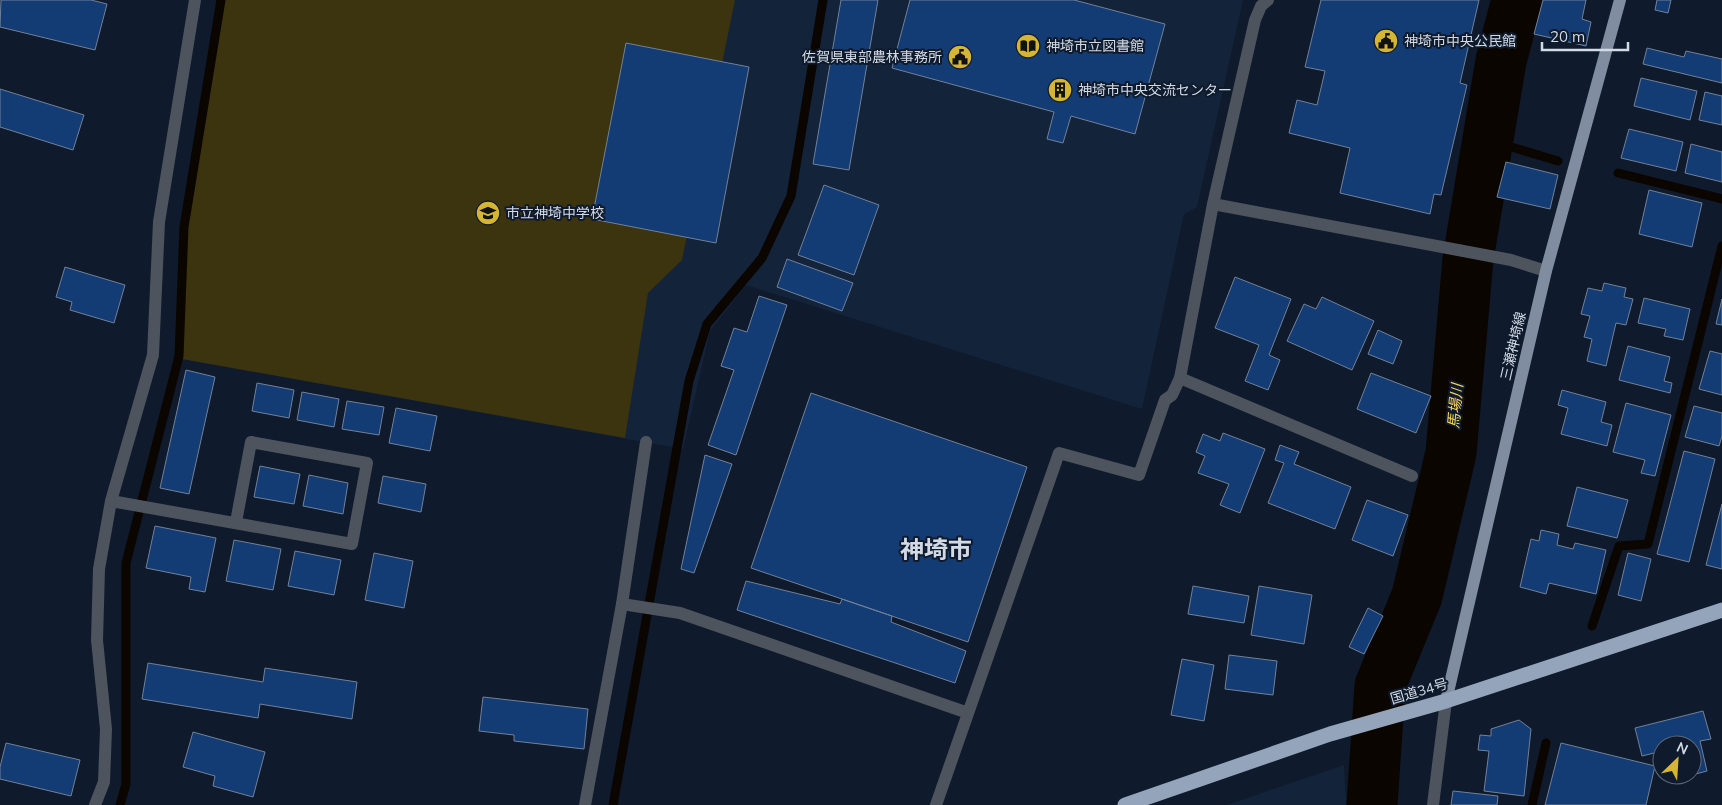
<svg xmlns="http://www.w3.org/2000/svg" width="1722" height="805" font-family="Mulish,'Noto Sans JP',sans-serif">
  <rect width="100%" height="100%" fill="#0f1b2c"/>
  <path fill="#132339" d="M224,0H1243L1197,207L1184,214L1142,409L746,285L710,331L683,449L182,359L187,230Z
    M1344,765L1346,805H1227Z"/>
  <path fill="#3c330f" d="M224,0H735L682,260L648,293L625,438L182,359L187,230Z"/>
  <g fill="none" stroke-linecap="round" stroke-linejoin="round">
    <path stroke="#0b0500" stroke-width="9" d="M1488,140L1558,161
      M1618,173L1722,199
      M1592,626L1619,546L1648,544L1722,246
      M120,805L126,784V563L179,356L184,227L221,0
      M613,805L689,381L707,324L762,258L791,196L823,0
      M1532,805L1546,743"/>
    <path stroke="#0b0500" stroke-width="51" d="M1372,805L1380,686L1417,596L1451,453L1468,259L1501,61L1517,0"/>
  </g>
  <path fill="#133b74" stroke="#728197" d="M1,0H91L107,4L95,50L0,27Z
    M841,0H878L849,170L813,164Z
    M910,0H1074L1165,24L1135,134L1071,116L1063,143L1047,139L1054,112L892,68Z
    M1321,0H1479L1460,83L1467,85L1441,195L1434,194L1430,214L1340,193L1350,148L1289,133L1297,100L1317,105L1325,71L1305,67Z
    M1543,0H1586L1582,19L1591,22L1586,46L1534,34Z
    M1657,0H1671L1668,13L1655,10Z
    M626,43L749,67L716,243L592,219Z
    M1647,48L1684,57L1686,51L1722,59V83L1643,64Z
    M1641,78L1697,91L1690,120L1634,106Z
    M0,89L84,115L73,150L0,127Z
    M1705,92L1722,96V125L1699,120Z
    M1629,129L1683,142L1676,171L1621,158Z
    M1691,144L1722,152V182L1685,173Z
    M1506,162L1558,175L1550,209L1497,197Z
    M824,185L879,205L854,275L798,255Z
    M1649,190L1702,203L1692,247L1639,234Z
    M787,259L853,283L842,311L777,287Z
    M65,267L125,285L114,323L70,310L72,302L56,297Z
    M1235,277L1291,299L1269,355L1280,360L1268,390L1245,381L1259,345L1215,328Z
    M1604,283L1626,288L1624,297L1633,299L1626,325L1616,323L1606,366L1587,361L1592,339L1584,337L1590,316L1581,314L1588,288L1602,291Z
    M759,296L787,305L736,455L708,445L734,370L721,366L734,328L747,332Z
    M1322,297L1374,321L1352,370L1287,341L1304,304L1316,309Z
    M1644,298L1690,309L1683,340L1664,336L1666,329L1638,323Z
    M1722,299V325L1716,324Z
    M1378,330L1402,341L1393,364L1368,354Z
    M1628,346L1670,357L1664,381L1672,383L1670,393L1619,380Z
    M1710,351L1722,354V395L1699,389Z
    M186,370L215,377L189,494L160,488Z
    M1371,373L1431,396L1416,433L1357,409Z
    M257,383L294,390L289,418L252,411Z
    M1562,390L1606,402L1601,422L1612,425L1607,446L1561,434L1568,408L1558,405Z
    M302,392L339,399L334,427L297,420Z
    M811,393L1027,467L968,642L751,568Z
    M347,401L384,407L379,435L342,429Z
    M1626,403L1671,415L1655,476L1641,473L1645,460L1613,452Z
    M1694,406L1722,413V436L1719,446L1685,437Z
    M396,408L437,416L430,451L389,443Z
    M1223,433L1265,449L1240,513L1220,505L1229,484L1198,473L1205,456L1196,452L1203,434L1220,441Z
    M1280,445L1299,452L1294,464L1351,487L1335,529L1268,503L1284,463L1275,460Z
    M1684,451L1715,459L1689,562L1657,554Z
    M705,455L732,464L694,573L681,569Z
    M260,466L300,474L294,504L254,497Z
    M309,475L348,483L343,514L303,506Z
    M383,476L426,484L421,512L378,503Z
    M1577,487L1628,500L1617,538L1567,526Z
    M1367,500L1408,515L1393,556L1352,540Z
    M1722,504V569L1706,565Z
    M155,526L216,538L205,592L189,589L191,577L146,568Z
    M1541,530L1559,534L1557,545L1573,549L1575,543L1606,550L1596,594L1549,583L1546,594L1520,587L1531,539L1539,541Z
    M234,540L281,549L273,590L226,581Z
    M295,551L341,560L334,595L288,586Z
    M374,553L413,561L404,608L365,600Z
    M1628,553L1651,559L1641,601L1618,595Z
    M746,581L840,604L842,599L892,616L891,622L966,651L955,683L737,610Z
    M1193,586L1249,596L1244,623L1188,614Z
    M1259,586L1312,595L1304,644L1251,635Z
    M1368,608L1383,616L1364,654L1349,647Z
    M1229,655L1277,661L1273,695L1225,689Z
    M1182,659L1214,665L1204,721L1171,715Z
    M148,663L263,682L265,668L357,682L352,719L260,704L258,718L142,699Z
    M483,697L588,709L584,749L514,741V735L479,731Z
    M1703,711L1711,739L1700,741L1707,771L1692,775V745H1662V751L1642,756L1635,728Z
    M1519,720L1531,729L1524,796L1484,791L1489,751L1478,750L1480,735L1491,736V729Z
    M193,732L265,752L253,797L213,786L215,776L183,767Z
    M6,743L80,760L71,796L0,779V767Z
    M1561,743L1655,766L1646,805H1545Z
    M1453,791L1498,796L1497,805H1451Z"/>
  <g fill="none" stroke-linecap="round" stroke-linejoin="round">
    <path stroke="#4e545d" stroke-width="12" d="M622,604L680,613L968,713
      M936,805L1059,453L1139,475L1165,400L1172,395L1180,378"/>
    <path stroke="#4e545d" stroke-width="12" d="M1268,0L1261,6L1255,20L1213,204L1511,260L1546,271
      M1213,204L1180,378L1412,476
      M111,501L352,544L367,463L251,442L236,522
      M95,805L104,782L106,729L97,640L99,569L111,501L153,355L159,222L195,0
      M585,805L622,604L646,442
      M1433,805L1446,701"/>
    <path stroke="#808da0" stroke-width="12" d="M1446,701L1546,271L1620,0"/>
    <path stroke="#94a4bb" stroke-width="15" d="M1125,805L1330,734L1446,701L1722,610"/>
  </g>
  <defs>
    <g id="civic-disc" transform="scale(1.25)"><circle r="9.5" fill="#d5b534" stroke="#0f1b2c"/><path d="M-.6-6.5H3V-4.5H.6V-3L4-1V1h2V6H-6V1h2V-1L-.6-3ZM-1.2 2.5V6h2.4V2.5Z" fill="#111"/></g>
    <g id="library-disc" transform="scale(1.25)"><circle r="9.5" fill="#d5b534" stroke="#0f1b2c"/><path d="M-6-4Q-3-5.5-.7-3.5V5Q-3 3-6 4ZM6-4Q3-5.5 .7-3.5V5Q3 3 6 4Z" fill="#111"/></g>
    <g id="building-disc" transform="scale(1.25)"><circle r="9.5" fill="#d5b534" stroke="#0f1b2c"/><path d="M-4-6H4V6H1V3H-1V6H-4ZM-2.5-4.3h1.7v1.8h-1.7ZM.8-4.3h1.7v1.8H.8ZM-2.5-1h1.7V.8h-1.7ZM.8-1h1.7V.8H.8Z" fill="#111"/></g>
    <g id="school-disc" transform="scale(1.25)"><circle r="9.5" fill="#d5b534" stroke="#0f1b2c"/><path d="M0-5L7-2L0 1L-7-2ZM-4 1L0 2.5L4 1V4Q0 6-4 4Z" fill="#111"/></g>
  </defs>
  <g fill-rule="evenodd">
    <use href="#civic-disc" x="1386" y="41"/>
    <use href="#library-disc" x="1028" y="46"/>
    <use href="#civic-disc" x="960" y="57"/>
    <use href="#building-disc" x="1060" y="90"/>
    <use href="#school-disc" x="488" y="213"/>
  </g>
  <g text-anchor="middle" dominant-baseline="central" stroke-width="4" stroke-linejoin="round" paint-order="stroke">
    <g font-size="14" fill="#d2dae6" stroke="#0f1b2c" text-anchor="start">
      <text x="1404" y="41">神埼市中央公民館</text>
      <text x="1046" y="46">神埼市立図書館</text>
      <text x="942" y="57" text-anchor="end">佐賀県東部農林事務所</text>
      <text x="1078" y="90">神埼市中央交流センター</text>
      <text x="506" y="213">市立神埼中学校</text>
    </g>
    <g font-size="14" fill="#d2dae6" stroke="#0f1b2c">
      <text transform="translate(1513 346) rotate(-77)">三瀬神埼線</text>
      <text transform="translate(1419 691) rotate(-16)">国道34号</text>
    </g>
    <g font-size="15" font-style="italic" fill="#f5d664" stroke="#0f1b2c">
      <text transform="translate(1455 406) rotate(-85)">馬場川</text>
    </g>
    <g font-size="24" font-weight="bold" fill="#d2dae6" stroke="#0f1b2c">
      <text x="936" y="549">神埼市</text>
    </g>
  </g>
  <g transform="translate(1677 760) rotate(25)"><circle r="24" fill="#0f1b2c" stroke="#5d6776"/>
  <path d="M0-4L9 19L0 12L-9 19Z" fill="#d5b534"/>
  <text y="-8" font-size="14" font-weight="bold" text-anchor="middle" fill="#d2dae6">N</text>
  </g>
  <path d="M1542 42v8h86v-8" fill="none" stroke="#d2dae6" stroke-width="2.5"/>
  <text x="1550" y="42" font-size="15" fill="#d2dae6" stroke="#0f1b2c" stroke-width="4" paint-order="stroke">20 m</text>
</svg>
